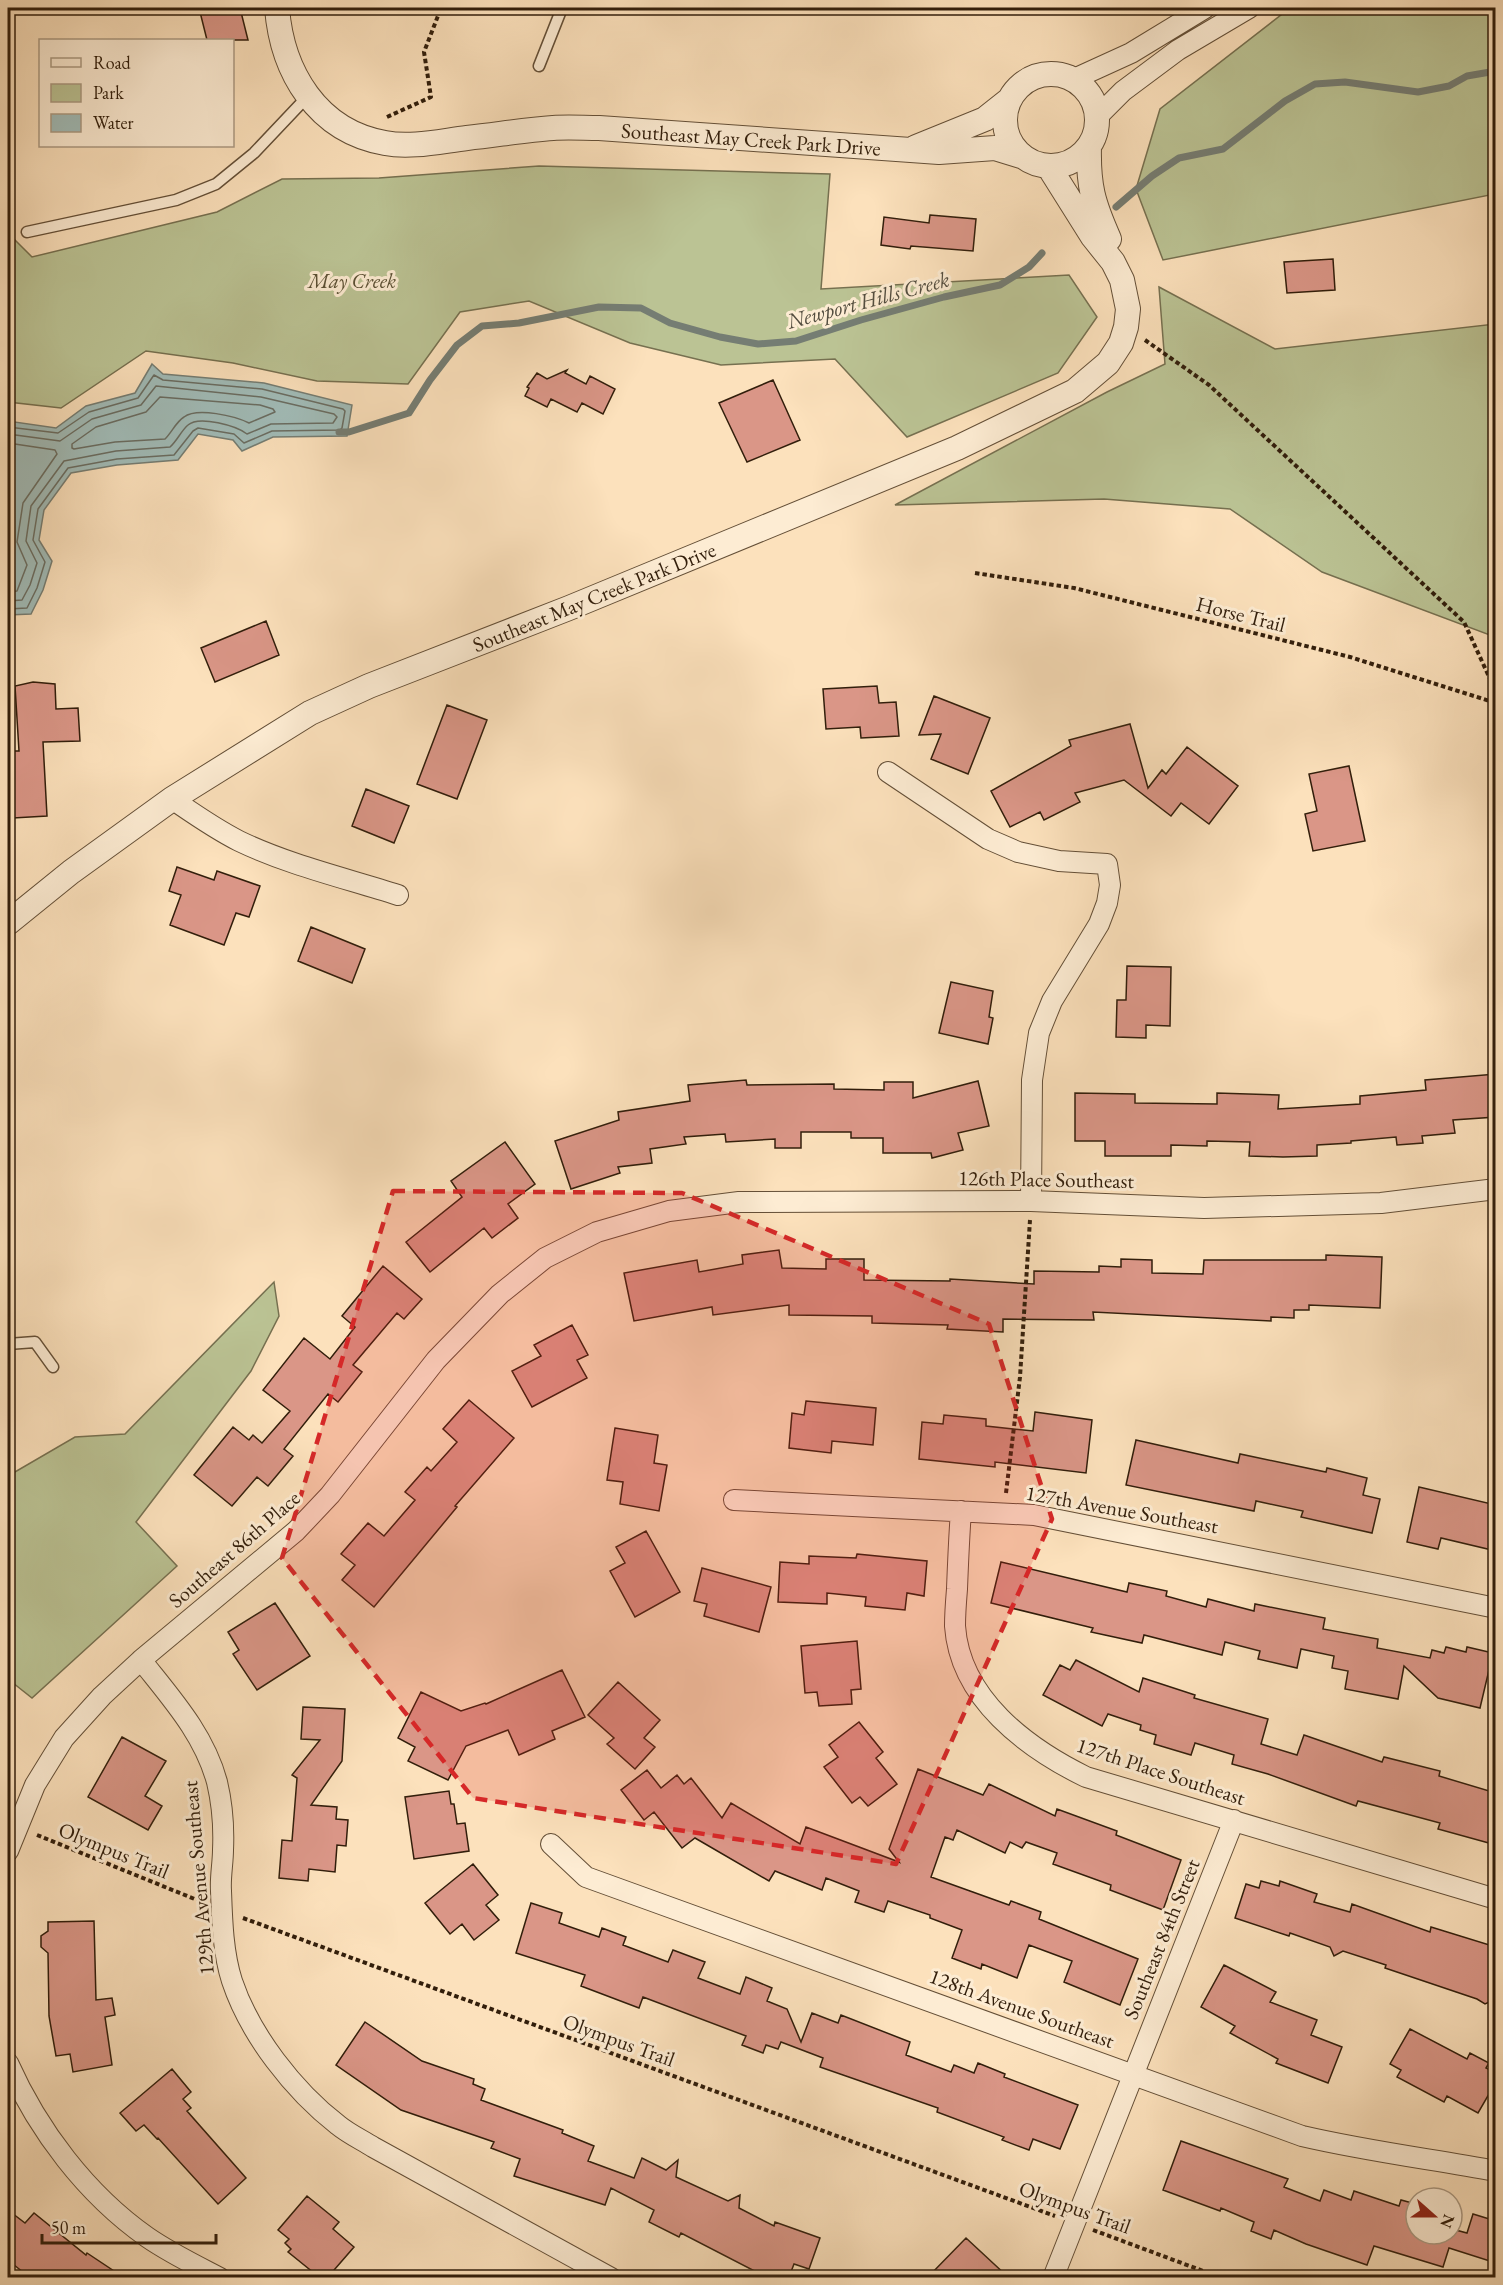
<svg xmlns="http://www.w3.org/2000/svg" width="1503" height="2285" font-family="'EB Garamond',serif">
  <rect width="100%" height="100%" fill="#fce1bc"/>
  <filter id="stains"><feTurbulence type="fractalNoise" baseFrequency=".00333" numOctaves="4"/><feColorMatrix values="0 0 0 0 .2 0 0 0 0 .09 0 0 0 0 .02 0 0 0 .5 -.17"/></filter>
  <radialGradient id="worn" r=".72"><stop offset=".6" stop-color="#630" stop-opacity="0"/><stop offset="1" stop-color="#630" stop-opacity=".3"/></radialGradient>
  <path fill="#bbc394" stroke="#767050" stroke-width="1.5" d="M1290,8H1495V194L1163,260L1136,189L1160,109Z
    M539,166L830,174L821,289L1069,275L1097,317L1058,373L907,437L835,359L721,365L630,343L529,301L460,312L408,384L317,381L233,363L146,351L61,408L8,402V233L32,257L217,212L282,179L379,178Z
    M1159,287L1275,349L1495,324V637L1322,572L1230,509L1104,499L895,505L1107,392L1165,364Z
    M274,1282L279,1316L251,1371L136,1522L177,1566L32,1698L8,1679V1476L75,1437L125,1434Z"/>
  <path fill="#a1bcb8" stroke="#757d73" stroke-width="1.5" d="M152,364L163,374L264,383L352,405L347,436L273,437L242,451L233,440L198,434L178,460L117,465L71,473L44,510L39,540L52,561L43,590L31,614L8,615V421L56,428L86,406L135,393Z"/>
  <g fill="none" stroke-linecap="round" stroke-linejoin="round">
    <path stroke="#6a6d62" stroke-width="1.5" d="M160,397L260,405L273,409L275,412L249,423C235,416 197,407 184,417C176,422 172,432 165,439L115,442L74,449L72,448V444L96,427L146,412Z
      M8,427L58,433L89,412L138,398L154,375L163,380L262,389L343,409L345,411L342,428L340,430L272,431L244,443L234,434L198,428L193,431L174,455L117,459L68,468L38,509L33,540L45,562L37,588L27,608L8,609
      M8,434L60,441L92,419L141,405L156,386L261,397L334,414L337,417L333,423L271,424L247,434C237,426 199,415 188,425C181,431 177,441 170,447L116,451L64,461L31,506L26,541L37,563L30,585L22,600L8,601
      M8,443L55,450L57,454L23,503L17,542L27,565L17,591L8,592"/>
    <path stroke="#757d73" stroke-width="7" d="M1116,207L1152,176L1179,158L1223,149L1285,101L1315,84L1345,82L1418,92L1449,86L1467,76L1496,71
      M339,432H349L409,413L430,380L457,345L482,326L519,323L599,307L641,308L670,323L720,337L758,344L796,341L861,320L944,297L1000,285L1029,267L1042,253"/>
  </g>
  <path fill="#da9687" stroke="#321e0b" stroke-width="1.5" d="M199,8H240L248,40H207Z
    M930,215L976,219L973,251L911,246L910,249L881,245L884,217L929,223Z
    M1333,259L1335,290L1287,293L1284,262Z
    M567,370L565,373L586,384L590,376L615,389L603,414L582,403L577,412L551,399L547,407L525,396L529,388L527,387L537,373L547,379Z
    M773,380L800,440L747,462L719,403Z
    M266,621L279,655L215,682L201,648Z
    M33,682L55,684L56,709L78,708L80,741L43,742L47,816L13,818L9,751H19L15,686Z
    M877,686L879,703L896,702L899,736L861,738L860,727L826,729L823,689Z
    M934,696L990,718L968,774L931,759L941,734L919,735Z
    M447,705L487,720L457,799L417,784Z
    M1130,724L1148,788L1162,770L1166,774L1187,747L1238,786L1209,824L1181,803L1171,816L1124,780L1075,793L1080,802L1044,820L1040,812L1010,827L991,791L1071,746L1069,740Z
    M1349,766L1365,841L1313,851L1305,814L1317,811L1309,774Z
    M366,789L409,806L394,843L352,826Z
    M177,867L214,880L217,871L260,886L249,917L236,913L224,945L170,925L181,895L169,891Z
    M311,927L365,949L352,983L298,961Z
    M1127,966L1171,967L1170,1026L1146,1025V1038L1116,1037L1117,1000H1126Z
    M951,982L993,991L989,1017L993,1018L988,1044L939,1033Z
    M1496,1074V1117L1453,1120L1455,1133L1422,1136L1423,1143L1397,1145L1396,1137L1351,1141V1143L1317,1145V1156L1283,1157L1249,1156L1250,1142L1207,1141V1146L1171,1145V1156H1105V1141H1075V1093L1135,1094V1103L1217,1104V1093L1279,1095L1278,1109L1360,1104V1096L1426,1090L1425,1080Z
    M746,1080L747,1085L834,1084V1089L884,1090V1082H913V1098L978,1081L989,1126L958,1133L963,1150L932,1158L931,1153H883V1138H851V1132H801V1148H775V1139L726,1142L725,1134L684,1137L686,1144L650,1149L652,1163L618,1167L620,1173L571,1189L555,1141L619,1120L618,1112L690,1101L688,1085Z
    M505,1142L535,1184L508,1204L518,1218L492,1238L484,1228L430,1272L406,1242L462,1197L451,1181Z
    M779,1250L782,1268L826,1269V1259H864V1280L950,1281V1279L1034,1284V1271L1099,1272V1266L1121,1267V1259L1152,1260V1273L1203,1274L1204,1260H1326V1255L1382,1257L1380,1308L1309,1305V1310H1294V1318L1271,1317V1321L1093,1312L1094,1320L1003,1319V1332L947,1329L948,1325L872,1323V1316L789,1315V1305L713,1315L712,1307L634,1321L624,1273L697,1260L699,1272L743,1264L742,1255Z
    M383,1266L422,1299L404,1319L397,1313L353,1365L362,1372L338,1402L328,1394L284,1449L293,1456L268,1486L257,1477L232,1506L194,1475L233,1427L249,1440L253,1435L262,1443L290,1411L263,1390L304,1338L330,1359L355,1327L342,1316Z
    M572,1325L588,1355L577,1360L587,1378L532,1407L512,1371L541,1356L534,1345Z
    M469,1400L514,1438L455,1506L457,1507L374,1607L342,1580L355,1565L341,1554L368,1523L384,1536L415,1500L405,1492L427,1467L431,1471L457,1442L443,1429Z
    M806,1401L876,1408L873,1445L832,1441L831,1453L789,1448L792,1413L804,1415Z
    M1035,1412L1092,1420L1086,1473L995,1462V1467L919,1459L922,1422L943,1424L944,1415L986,1419V1426L1033,1431Z
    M615,1428L658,1435L654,1463L667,1465L659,1511L620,1504L623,1482L607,1480Z
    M1136,1440L1238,1463L1240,1454L1326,1472L1327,1468L1367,1478L1363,1495L1380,1499L1372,1533L1301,1517L1303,1511L1256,1501L1254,1511L1126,1485Z
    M1419,1487L1496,1505V1551L1441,1538L1438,1549L1407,1542Z
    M646,1531L680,1592L635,1617L610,1571L625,1563L616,1547Z
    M857,1554L927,1561L924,1596L907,1593L905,1610L865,1606L866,1597L827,1593V1604L778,1602L780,1562L809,1564V1556L856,1558Z
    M1001,1562L1127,1592L1129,1583L1167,1591L1166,1596L1206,1607L1208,1599L1254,1611L1255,1604L1325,1618L1323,1629L1378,1639L1377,1648L1430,1658L1432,1650L1444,1653L1446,1647L1466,1652L1467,1647L1493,1653L1480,1708L1438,1698L1404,1666L1398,1699L1345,1689L1348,1671L1332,1668L1334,1656L1301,1649L1297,1668L1258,1659L1260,1651L1225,1642L1222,1655L1144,1635L1142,1643L1091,1632L1093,1628L991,1603Z
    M702,1568L771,1587L759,1632L704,1616L707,1604L694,1601Z
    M275,1603L310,1656L257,1690L233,1654L239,1650L228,1632Z
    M857,1641L861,1689L851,1690L852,1704L819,1706L817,1692L805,1693L801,1646Z
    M1076,1660L1139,1692L1143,1678L1195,1695L1194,1698L1268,1719L1261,1744L1297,1755L1304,1735L1382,1762L1384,1757L1440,1771L1439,1776L1496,1793V1845L1438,1829L1440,1823L1358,1801L1356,1806L1268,1774L1232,1764L1234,1755L1195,1743L1191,1755L1154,1744L1156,1735L1140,1730L1141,1725L1108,1714L1102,1726L1043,1695L1060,1665L1070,1670Z
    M562,1670L585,1717L552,1731L555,1739L519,1755L508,1730L466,1746L448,1780L408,1761L415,1747L398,1738L421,1692L461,1711L485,1703L486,1704Z
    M618,1682L660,1720L644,1738L655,1747L635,1769L607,1744L614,1738L588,1715Z
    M303,1707L345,1709L342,1761L311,1805L337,1807L336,1819L348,1820L346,1846L337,1845L335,1872L309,1869L308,1881L279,1878L282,1840L292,1841L297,1778L292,1775L320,1740L301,1739Z
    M859,1722L883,1752L876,1758L897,1784L868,1806L860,1797L852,1803L824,1767L838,1757L829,1745Z
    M122,1737L166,1761L145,1796L162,1806L148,1830L88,1797Z
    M918,1769L983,1795L989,1784L1055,1816L1057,1809L1117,1831L1116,1835L1181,1860L1163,1910L1110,1890L1111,1885L1053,1864L1057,1853L1026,1842L1022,1848L1010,1842L1005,1853L957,1830L953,1840L945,1837L931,1877L1009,1905L1011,1901L1041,1912L1039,1919L1138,1959L1120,2005L1064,1982L1072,1961L1029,1945L1017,1978L982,1964L981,1969L952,1958L962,1930L930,1918V1915L888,1901L884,1912L855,1902L859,1891L826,1878L822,1890L775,1871L769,1881L695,1838L682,1848L654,1812L644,1820L621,1790L647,1770L661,1788L677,1775L684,1784L691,1778L722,1818L731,1803L800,1844L806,1827L899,1862L889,1849Z
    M449,1791L451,1804H454L457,1824L465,1823L469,1851L414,1859L405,1797Z
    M473,1864L498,1895L486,1905L499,1920L474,1940L462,1924L450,1934L425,1903Z
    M1261,1881L1279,1886L1280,1881L1317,1894L1314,1902L1350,1912L1352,1904L1430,1932L1431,1927L1496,1947V1999L1485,2004L1477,1999L1385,1968L1386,1965L1343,1951L1334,1956L1330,1947L1290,1933L1289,1936L1235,1918L1246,1884L1259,1888Z
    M531,1903L562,1913L559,1923L599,1937L602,1928L626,1937L623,1945L668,1962L673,1950L705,1962L698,1978L740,1994L746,1977L772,1988L767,2001L787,2009L801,2042L812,2013L838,2023L841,2015L910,2042L906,2055L951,2072L954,2065L974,2073L978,2063L1005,2074L1004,2077L1078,2105L1060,2149L1033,2139L1029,2150L1002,2140L1004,2137L937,2112L938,2108L820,2067L823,2058L781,2042L778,2049L766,2045L763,2053L742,2045L746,2036L643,1997L639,2008L581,1986L585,1975L516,1953Z
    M94,1921L96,2000L112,1998L115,2015L105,2017L112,2065L73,2072L70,2054L56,2056L49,2016L48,1953L41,1947V1936L48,1931V1922Z
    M1224,1965L1276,1992L1270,2002L1317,2020L1311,2035L1342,2047L1328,2083L1276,2063L1278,2059L1230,2033L1235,2026L1201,2007Z
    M365,2022L422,2061L474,2079L473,2084L485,2089L481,2100L563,2130L562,2133L594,2146L588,2161L634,2178L642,2158L666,2170L678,2160L676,2177L728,2201L740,2195L739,2208L774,2226L775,2222L820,2238L809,2269L794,2264L789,2277H766L681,2233L679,2237L649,2222L654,2210L611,2188L605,2205L514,2176L520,2159L491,2148L494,2142L401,2110L336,2065Z
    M1410,2029L1467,2059L1470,2053L1489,2063L1486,2068L1496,2073V2082L1478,2113L1447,2096L1444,2102L1397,2077L1401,2070L1390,2064Z
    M172,2069L191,2092L183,2099L191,2108L187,2111L246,2178L218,2204L158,2138L157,2139L144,2125L136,2131L120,2113Z
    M1181,2141L1288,2179L1284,2187L1320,2201L1324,2190L1351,2200L1354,2191L1399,2206L1401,2200L1416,2204V2234H1452V2229L1467,2233L1473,2214L1496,2221V2263L1449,2248L1443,2267L1374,2246L1367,2265L1306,2244L1274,2230L1271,2239L1251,2231L1254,2222L1221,2208L1220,2211L1163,2190Z
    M307,2196L339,2222L333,2229L354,2247L328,2277H319L288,2252L291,2249L285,2243L289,2239L278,2230Z
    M8,2210L25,2223L34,2213L86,2255L87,2253L123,2277H29L8,2260Z
    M966,2238L1008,2277H928Z"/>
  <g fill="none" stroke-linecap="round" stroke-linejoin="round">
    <g stroke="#644f37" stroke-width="13">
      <path id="service" d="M539,66L562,8
        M27,232L176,200L216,184L254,153L307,97
        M8,1344L35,1342L53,1367"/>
    </g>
    <g stroke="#644f37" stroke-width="22">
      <path id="minor" d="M1074,79L1131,53L1205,8
        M1097,117L1123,91L1178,50L1249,8
        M888,772L988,839L1018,852L1059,861L1107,864L1110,885L1107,903L1099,924L1052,1001L1039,1033L1032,1080L1031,1201
        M172,799C194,814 215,829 239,841C289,865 345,878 398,895
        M734,1500L1034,1515L1496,1608
        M961,1511C959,1537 958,1563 957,1589C956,1601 955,1614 955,1626C960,1699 1027,1748 1086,1777L1496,1899
        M141,1660C171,1698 204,1734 217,1782C222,1803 224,1828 223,1850C223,1863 220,1877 221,1891C222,1920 223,1953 232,1981C250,2035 294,2091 338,2125C349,2134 362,2140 373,2147L611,2278
        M551,1844L586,1877L1302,2136C1366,2151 1431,2159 1496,2171
        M8,1851L35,1785L64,1738L102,1696L141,1660L296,1531L330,1495L436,1360L500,1294L545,1258L597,1232L669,1211L739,1202L1031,1201L1204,1208L1381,1203L1496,1189
        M8,2063C38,2130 86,2194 147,2237C170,2253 195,2265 220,2278
        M1053,2278L1234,1820"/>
    </g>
    <g stroke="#644f37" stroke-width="26">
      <path id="tertiary" d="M277,8C282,72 317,131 385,143C411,148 441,141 467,138C496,135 524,130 553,128C568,127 584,128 599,128L939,152L995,148L1021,156
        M1005 120a46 46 0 1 1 92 0a46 46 0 1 1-92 0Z
        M1089,146C1088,186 1093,203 1109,239
        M916,147L985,119L1009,100
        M8,923L71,872L172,799L310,713L369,686L569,608L957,448L1075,391L1108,363L1121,343L1126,327L1128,309L1122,280L1113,262L1093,237L1049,167"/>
    </g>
    <path stroke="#321e0b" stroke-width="4" stroke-dasharray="4.5 3" stroke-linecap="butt" d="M387,117L431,97L424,52L441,8
      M1145,340L1209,385L1464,622L1496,692
      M975,573L1074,588L1350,657L1496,703
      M1006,1493L1020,1377L1030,1220
      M37,1835L202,1902
      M243,1918L1055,2216
      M1093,2230L1222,2278"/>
    <use href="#service" stroke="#fdecd3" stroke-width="10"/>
    <use href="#minor" stroke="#fdecd3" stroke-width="20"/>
    <use href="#tertiary" stroke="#fdecd3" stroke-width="24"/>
  </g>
  <path fill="#d62828" fill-opacity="0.2" stroke="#d62828" stroke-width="4.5" stroke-dasharray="12 8" stroke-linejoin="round" d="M393,1191L682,1193L989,1324L1052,1519L896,1864L473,1798L282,1558Z"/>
  <g text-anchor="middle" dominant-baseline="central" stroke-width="6" stroke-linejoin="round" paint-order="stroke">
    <g font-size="21" fill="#321e0b" stroke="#fdecd3">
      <text transform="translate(751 139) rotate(4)">Southeast May Creek Park Drive</text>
      <text transform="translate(594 597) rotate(-22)">Southeast May Creek Park Drive</text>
      <text transform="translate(1241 614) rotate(14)">Horse Trail</text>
      <text transform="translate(1046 1179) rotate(1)">126th Place Southeast</text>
      <text transform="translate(1122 1509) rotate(10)">127th Avenue Southeast</text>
      <text transform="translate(234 1549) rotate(-41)">Southeast 86th Place</text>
      <text transform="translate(1161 1771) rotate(18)">127th Place Southeast</text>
      <text transform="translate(114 1850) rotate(22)">Olympus Trail</text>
      <text transform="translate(198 1878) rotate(-95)">129th Avenue Southeast</text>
      <text transform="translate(1161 1939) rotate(-68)">Southeast 84th Street</text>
      <text transform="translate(1022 2008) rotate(20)">128th Avenue Southeast</text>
      <text transform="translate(619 2040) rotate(20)">Olympus Trail</text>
      <text transform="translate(1075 2207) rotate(20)">Olympus Trail</text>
    </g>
    <g font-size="21" font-style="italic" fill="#5b5034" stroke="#fdecd3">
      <text x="352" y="280">May Creek</text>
    </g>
    <g font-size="22" font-style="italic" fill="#534d3f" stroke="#fdecd3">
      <text transform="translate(868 300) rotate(-15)">Newport Hills Creek</text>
    </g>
  </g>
  <rect width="1503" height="2285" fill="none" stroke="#fce1bc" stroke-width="30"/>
  <rect x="9" y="9" width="1485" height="2267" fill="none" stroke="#321e0b" stroke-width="3"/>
  <rect x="15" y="15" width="1473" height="2255" fill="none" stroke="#321e0b" stroke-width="1.5"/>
  <rect x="39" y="39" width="195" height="108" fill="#fdecd3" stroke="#ac9a83" stroke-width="1.5"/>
  <rect x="51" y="58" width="30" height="9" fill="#fdecd3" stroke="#ac9a83" stroke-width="1.5"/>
  <text x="93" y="69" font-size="18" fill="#321e0b">Road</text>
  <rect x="51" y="84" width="30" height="18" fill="#bbc394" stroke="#ac9a83" stroke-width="1.5"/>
  <text x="93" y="99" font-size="18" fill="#321e0b">Park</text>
  <rect x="51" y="114" width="30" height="18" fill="#a1bcb8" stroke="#ac9a83" stroke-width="1.5"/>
  <text x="93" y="129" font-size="18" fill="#321e0b">Water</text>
  <g transform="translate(1434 2216) rotate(111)"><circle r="28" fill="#fdecd3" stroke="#ac9a83" stroke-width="1.5"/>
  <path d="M0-4.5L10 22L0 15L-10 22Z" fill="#8f2418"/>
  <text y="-9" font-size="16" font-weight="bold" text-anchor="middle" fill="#321e0b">N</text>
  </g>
  <path d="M42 2234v9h174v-9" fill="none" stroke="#321e0b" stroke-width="3"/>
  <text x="51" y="2234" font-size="18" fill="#321e0b" stroke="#fdecd3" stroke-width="4.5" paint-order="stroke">50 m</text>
  <rect width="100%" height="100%" filter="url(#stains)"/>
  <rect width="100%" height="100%" fill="url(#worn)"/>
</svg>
